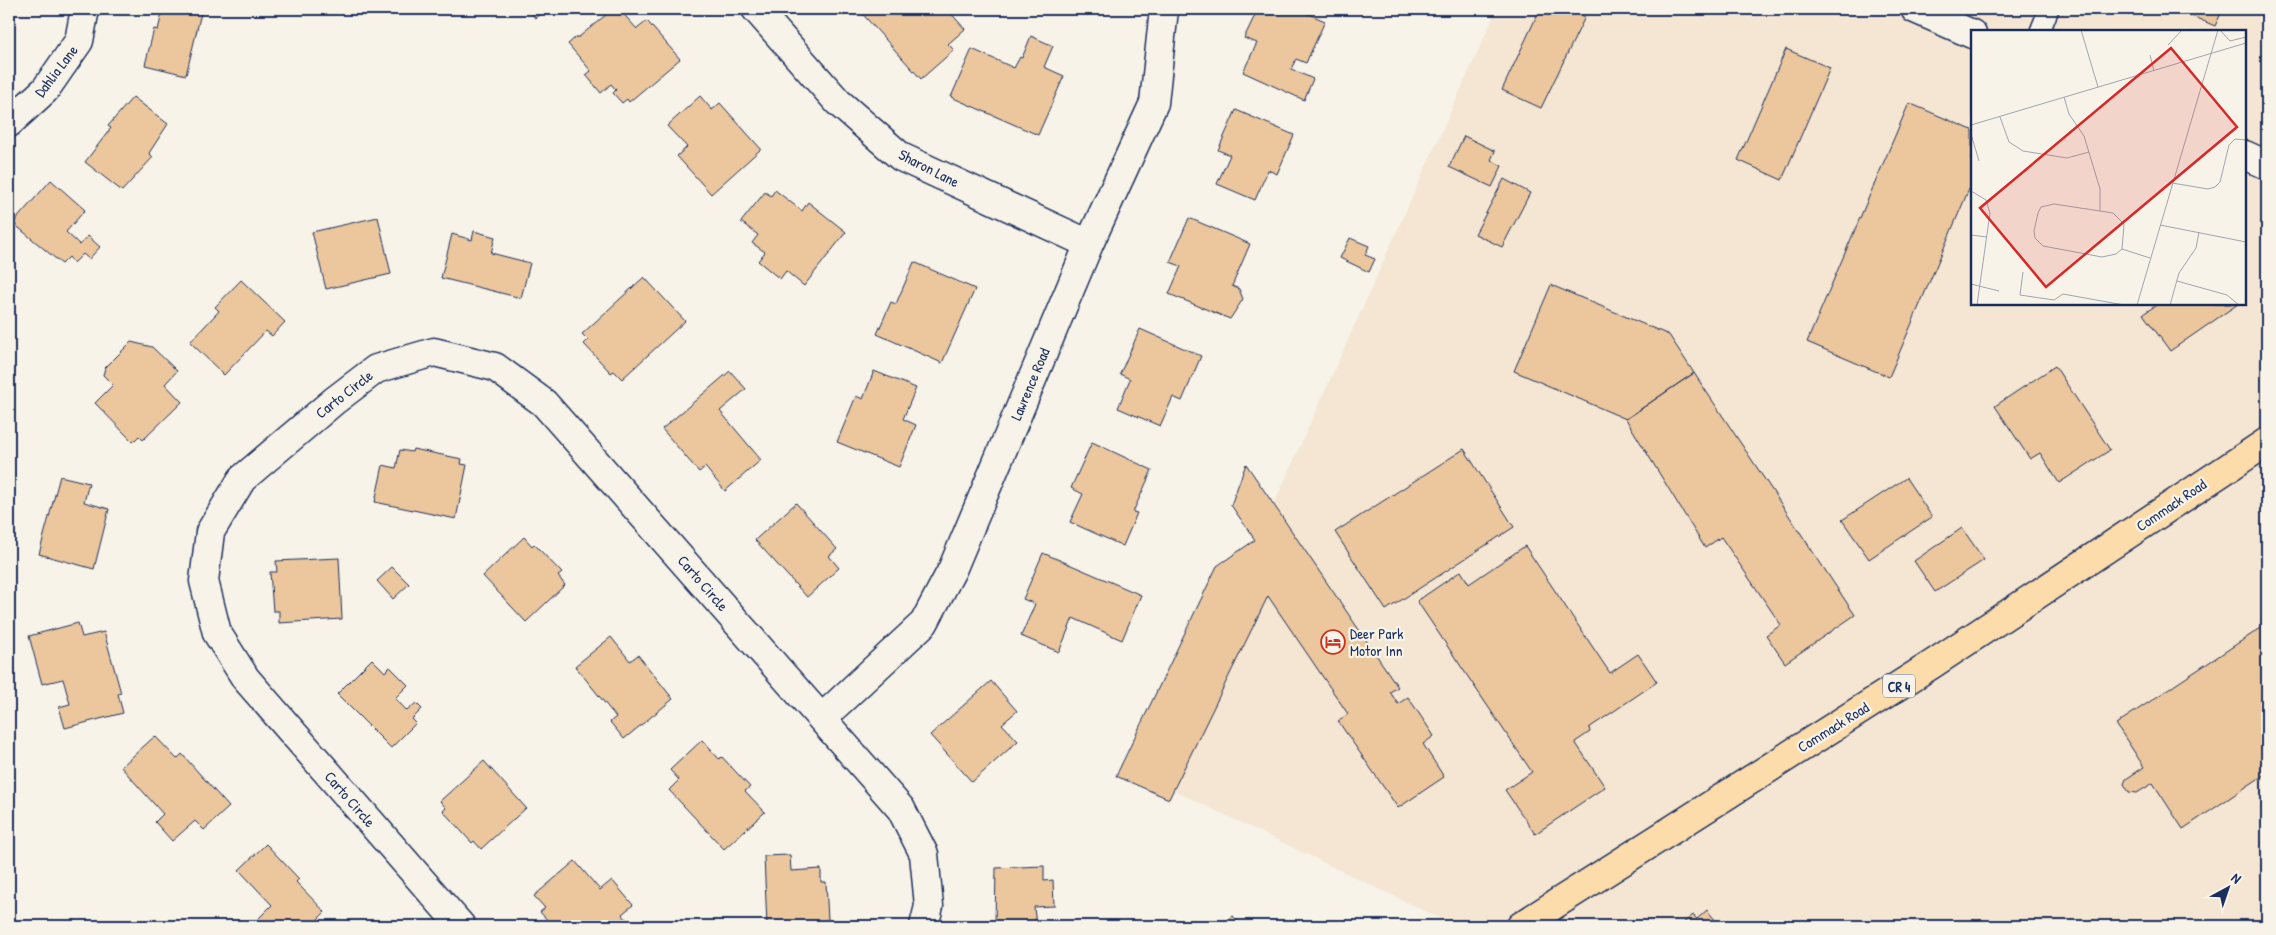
<svg xmlns="http://www.w3.org/2000/svg" width="2276" height="935" font-family="'Patrick Hand',sans-serif">
  <rect width="100%" height="100%" fill="#f7f3e8"/>
  <filter id="ink" filterUnits="userSpaceOnUse"><feTurbulence type="fractalNoise" baseFrequency=".02" numOctaves="2"/><feDisplacementMap in="SourceGraphic" scale="10" xChannelSelector="R" yChannelSelector="G"/><feConvolveMatrix kernelMatrix="1 2 1 2 8 2 1 2 1" color-interpolation-filters="sRGB"/></filter>
  <g filter="url(#ink)">
    <path fill="#f4e6d2" fill-rule="evenodd" d="M1497,9H2267V926H1456L1150,779ZM1972,31H2245V304H1972Z"/>
    <path fill="#ecc79d" stroke="#1b2f5e" d="M163,9H202L186,75L145,65L154,29L158,30Z
      M528,9H547L535,18Z
      M613,9H619L637,29L647,21L680,59L629,102L627,99L622,103L613,93L616,90L611,84L601,93L586,75L591,71L568,44L576,37H579Z
      M858,9H947L965,29L948,44L954,50L921,79Z
      M1258,9H1297L1325,21L1306,63L1296,59L1291,69L1313,79L1304,100L1243,72L1257,43L1244,38Z
      M1540,9H1568L1585,17L1541,108L1502,90Z
      M2175,9H2223L2215,26Z
      M1031,36L1053,46L1044,67L1064,76L1038,135L951,97L972,49L1014,68L1020,57L1022,58Z
      M1786,49L1830,68L1782,180L1738,160Z
      M700,96L712,110L720,103L761,149L711,194L677,156L687,147L667,126Z
      M133,97L168,124L149,153L153,157L122,191L85,162L111,128L108,126Z
      M1909,103L1972,130V182L1889,377L1807,342Z
      M1236,110L1294,135L1277,174L1268,170L1255,200L1217,184L1230,155L1218,150Z
      M1464,136L1495,151L1491,160L1502,166L1492,187L1449,167Z
      M1504,179L1530,193L1502,247L1475,234Z
      M51,180L85,210L66,232L80,245L88,236L100,247L89,259L83,254L74,263L69,257L62,264L13,223Z
      M775,190L802,211L808,202L846,232L804,286L786,271L780,279L758,261L765,252L752,243L758,235L741,222L765,192L771,196Z
      M378,217L391,274L326,289L312,232Z
      M1189,218L1250,244L1232,286L1239,289L1243,299L1230,319L1169,294L1181,266L1170,262Z
      M474,231L495,237L491,253L530,263L521,298L441,278L452,234L472,240Z
      M1350,238L1369,246L1365,255L1375,259L1369,272L1340,258Z
      M914,262L975,289L942,363L877,334L891,302L896,304Z
      M644,277L685,321L622,379L614,371L611,373L584,344L588,340L582,334Z
      M241,280L285,322L272,336L266,331L224,375L190,342L219,311L215,307Z
      M1551,285L1669,335L1694,373L1626,419L1514,371Z
      M2158,304H2238L2170,351L2143,314Z
      M1140,329L1201,356L1182,401L1173,397L1160,426L1118,408L1130,379L1120,374Z
      M131,342L152,347L177,371L165,384L182,402L143,440L139,436L133,442L95,403L113,385L103,375L105,368Z
      M2055,366L2110,450L2059,483L2040,453L2030,459L1995,406Z
      M730,371L746,389L720,411L761,460L725,491L705,467L699,472L662,429Z
      M874,371L916,388L903,419L916,425L899,467L837,442L856,396L863,399Z
      M1694,373L1855,615L1785,663L1766,635L1781,625L1721,537L1705,548L1626,419Z
      M1092,442L1152,470L1133,512L1137,513L1123,546L1070,522L1083,494L1071,488Z
      M413,449L462,459L461,464L467,465L456,519L375,502L383,465L396,468L400,450L412,452Z
      M1464,449L1514,527L1386,610L1335,532Z
      M1246,464L1398,687L1390,692L1398,704L1408,697L1434,736L1423,744L1444,777L1398,808L1338,721L1348,714L1268,596L1169,799L1116,776L1217,566L1255,540L1231,505Z
      M60,476L89,483L84,502L109,509L94,569L39,554Z
      M1906,478L1932,517L1869,559L1842,520Z
      M796,503L837,549L829,556L839,568L807,597L755,540Z
      M1962,528L1984,560L1935,592L1914,561Z
      M524,537L532,546L534,544L562,573L558,576L565,585L526,622L483,576Z
      M1525,546L1610,673L1638,654L1657,682L1589,728L1590,732L1575,742L1605,787L1535,834L1505,790L1532,772L1417,601L1461,571L1469,584Z
      M1043,553L1141,595L1122,640L1073,618L1059,652L1021,636L1035,604L1023,599Z
      M339,558L342,619L279,623V611H273L270,572H277L276,561Z
      M392,567L409,584L393,599L377,581Z
      M78,623L82,637L104,632L121,693L118,694L123,713L65,728L59,707L70,704L63,679L42,684L29,636Z
      M2267,624V773L2183,829L2153,783L2137,793L2129,792L2124,784L2126,779L2144,767L2116,724Z
      M611,637L630,661L638,655L673,699L624,739L610,722L616,717L575,666Z
      M372,659L385,672L390,667L408,685L395,698L407,711L416,703L422,709L412,719L416,723L391,748L337,694Z
      M991,681L1017,711L1002,724L1018,741L972,782L930,735Z
      M155,736L177,759L182,754L229,807L204,830L195,821L172,841L155,822L163,814L121,767Z
      M702,740L719,759L722,757L750,787L745,791L765,812L724,849L669,790L679,780L670,770Z
      M484,761L526,808L481,849L474,841L472,843L443,811L446,808L440,801Z
      M266,844L299,879L296,882L325,912L311,926H263L257,920L272,905L239,870Z
      M790,855L791,871L821,869V882H826L828,920L823,921V926H767L764,856Z
      M575,861L600,890L612,880L633,905L622,914L628,921L622,926H548L551,924L540,912L545,908L534,896Z
      M1044,866V881L1053,880L1054,906L1034,907L1036,926H995L996,868Z
      M1707,910L1720,926H1684L1682,924L1693,915L1697,919Z
      M1233,916L1242,926H1218Z"/>
    <g fill="none" stroke-linecap="round" stroke-linejoin="round">
      <g stroke="#1b2f5e" stroke-width="22">
        <path id="lane" d="M2040,31L2049,9"/>
      </g>
      <g stroke="#1b2f5e" stroke-width="31">
        <path id="street" d="M756,9L838,102L901,157L1089,244
          M9,123L45,90L79,41L85,9
          M822,718L924,623L952,570L1089,244L1154,103L1164,9
          M461,926L246,679L217,633L204,581L210,532L242,479L334,401L376,369L434,352L495,367L544,403L901,809L924,854L929,906L924,926"/>
      </g>
      <g stroke="#1b2f5e" stroke-width="31">
        <path id="secondary" d="M1915,9L1972,34
          M2245,155L2267,165"/>
      </g>
      <g stroke="#1b2f5e" stroke-width="31">
        <path id="primary" d="M1521,926L1931,665L2267,442"/>
      </g>
      <use href="#lane" stroke="#f7f3e8" stroke-width="19"/>
      <use href="#street" stroke="#f7f3e8" stroke-width="28"/>
      <use href="#secondary" stroke="#f7f3e8" stroke-width="28"/>
      <use href="#primary" stroke="#fddcac" stroke-width="28"/>
    </g>
  </g>
  <defs>
    <g id="hotel-ring" transform="scale(1.25)"><circle r="9.5" fill="#f7f3e8" stroke="#c8321e" stroke-width="1.5"/><path d="M-6-4.5h1.5V1H6V5H4.5V3h-9V5H-6ZM-4 0a1.8 1.8 0 1 1 3.6 0ZM.5 0V-2.5h3Q6-2.5 6 0Z" fill="#c8321e"/></g>
  </defs>
  <g fill-rule="evenodd">
    <use href="#hotel-ring" x="1333" y="642"/>
  </g>
  <g text-anchor="middle" dominant-baseline="central" stroke-width="4.5" stroke-linejoin="round" paint-order="stroke">
    <rect fill="#f7f3e8" stroke="#5d6a87" stroke-width="1" x="1883" y="674.5" width="32" height="23" rx="4"/>
    <g font-size="14" font-weight="bold" fill="#1b2f5e">
      <text x="1899" y="686">CR 4</text>
    </g>
    <g font-size="15" fill="#1b2f5e" stroke="#f7f3e8">
      <text transform="translate(56 71) rotate(-53)">Dahlia Lane</text>
      <text transform="translate(929 168) rotate(27)">Sharon Lane</text>
      <text transform="translate(1030 384) rotate(-67)">Lawrence Road</text>
      <text transform="translate(344 394) rotate(-38)">Carto Circle</text>
      <text transform="translate(2171 505) rotate(-34)">Commack Road</text>
      <text transform="translate(703 583) rotate(49)">Carto Circle</text>
      <text transform="translate(1833 727) rotate(-32)">Commack Road</text>
      <text transform="translate(350 799) rotate(49)">Carto Circle</text>
    </g>
    <g font-size="15" fill="#1b2f5e" stroke="#f7f3e8" text-anchor="start">
      <text x="1350" y="633">Deer Park<tspan x="1350" dy="17">Motor Inn</tspan></text>
    </g>
  </g>
  <g transform="translate(1971 30)">
    <rect width="275" height="275" fill="#f7f3e8"/>
    <path fill="none" stroke="#9fa5b1" stroke-width="1" d="M110,0L127,57M249,0L259,11L275,7M197,15L211,0M179,25L183,41M93,67L98,84L113,106L129,159V181M29,87L38,112L52,121L96,128L118,122M0,95L275,13M0,104L8,131M201,153L237,159L244,157L249,152L258,115L264,109L275,110M0,161L15,170L19,183L6,275M189,195L275,212M0,205L16,207M151,219L153,194L142,183L83,174L70,177L67,183L63,201L64,208L72,216L131,227L145,224L151,219L179,228M52,242L49,265L83,270L92,264L153,275M206,251L256,265L268,275M0,254L28,261M166,275L247,0M199,275L208,243L225,218L228,202"/>
    <path fill="#d62828" fill-opacity="0.15" stroke="#d62828" stroke-width="2.5" d="M200,18L266,97L75,257L9,178Z"/>
    <rect width="275" height="275" fill="none" stroke="#1b2f5e" stroke-width="2.5"/>
  </g>
  <rect width="2276" height="935" fill="none" stroke="#f7f3e8" stroke-width="30"/>
  <rect x="15" y="15" width="2246" height="905" fill="none" stroke="#1b2f5e" stroke-width="2" filter="url(#ink)"/>
  <g transform="translate(2228 888) rotate(40)" stroke="#f7f3e8" stroke-width="4" paint-order="stroke">
  <path d="M0-4L9 19L0 12L-9 19Z" fill="#1b2f5e"/>
  <text y="-8" font-size="14" font-weight="bold" text-anchor="middle" fill="#1b2f5e">N</text>
  </g>
</svg>
